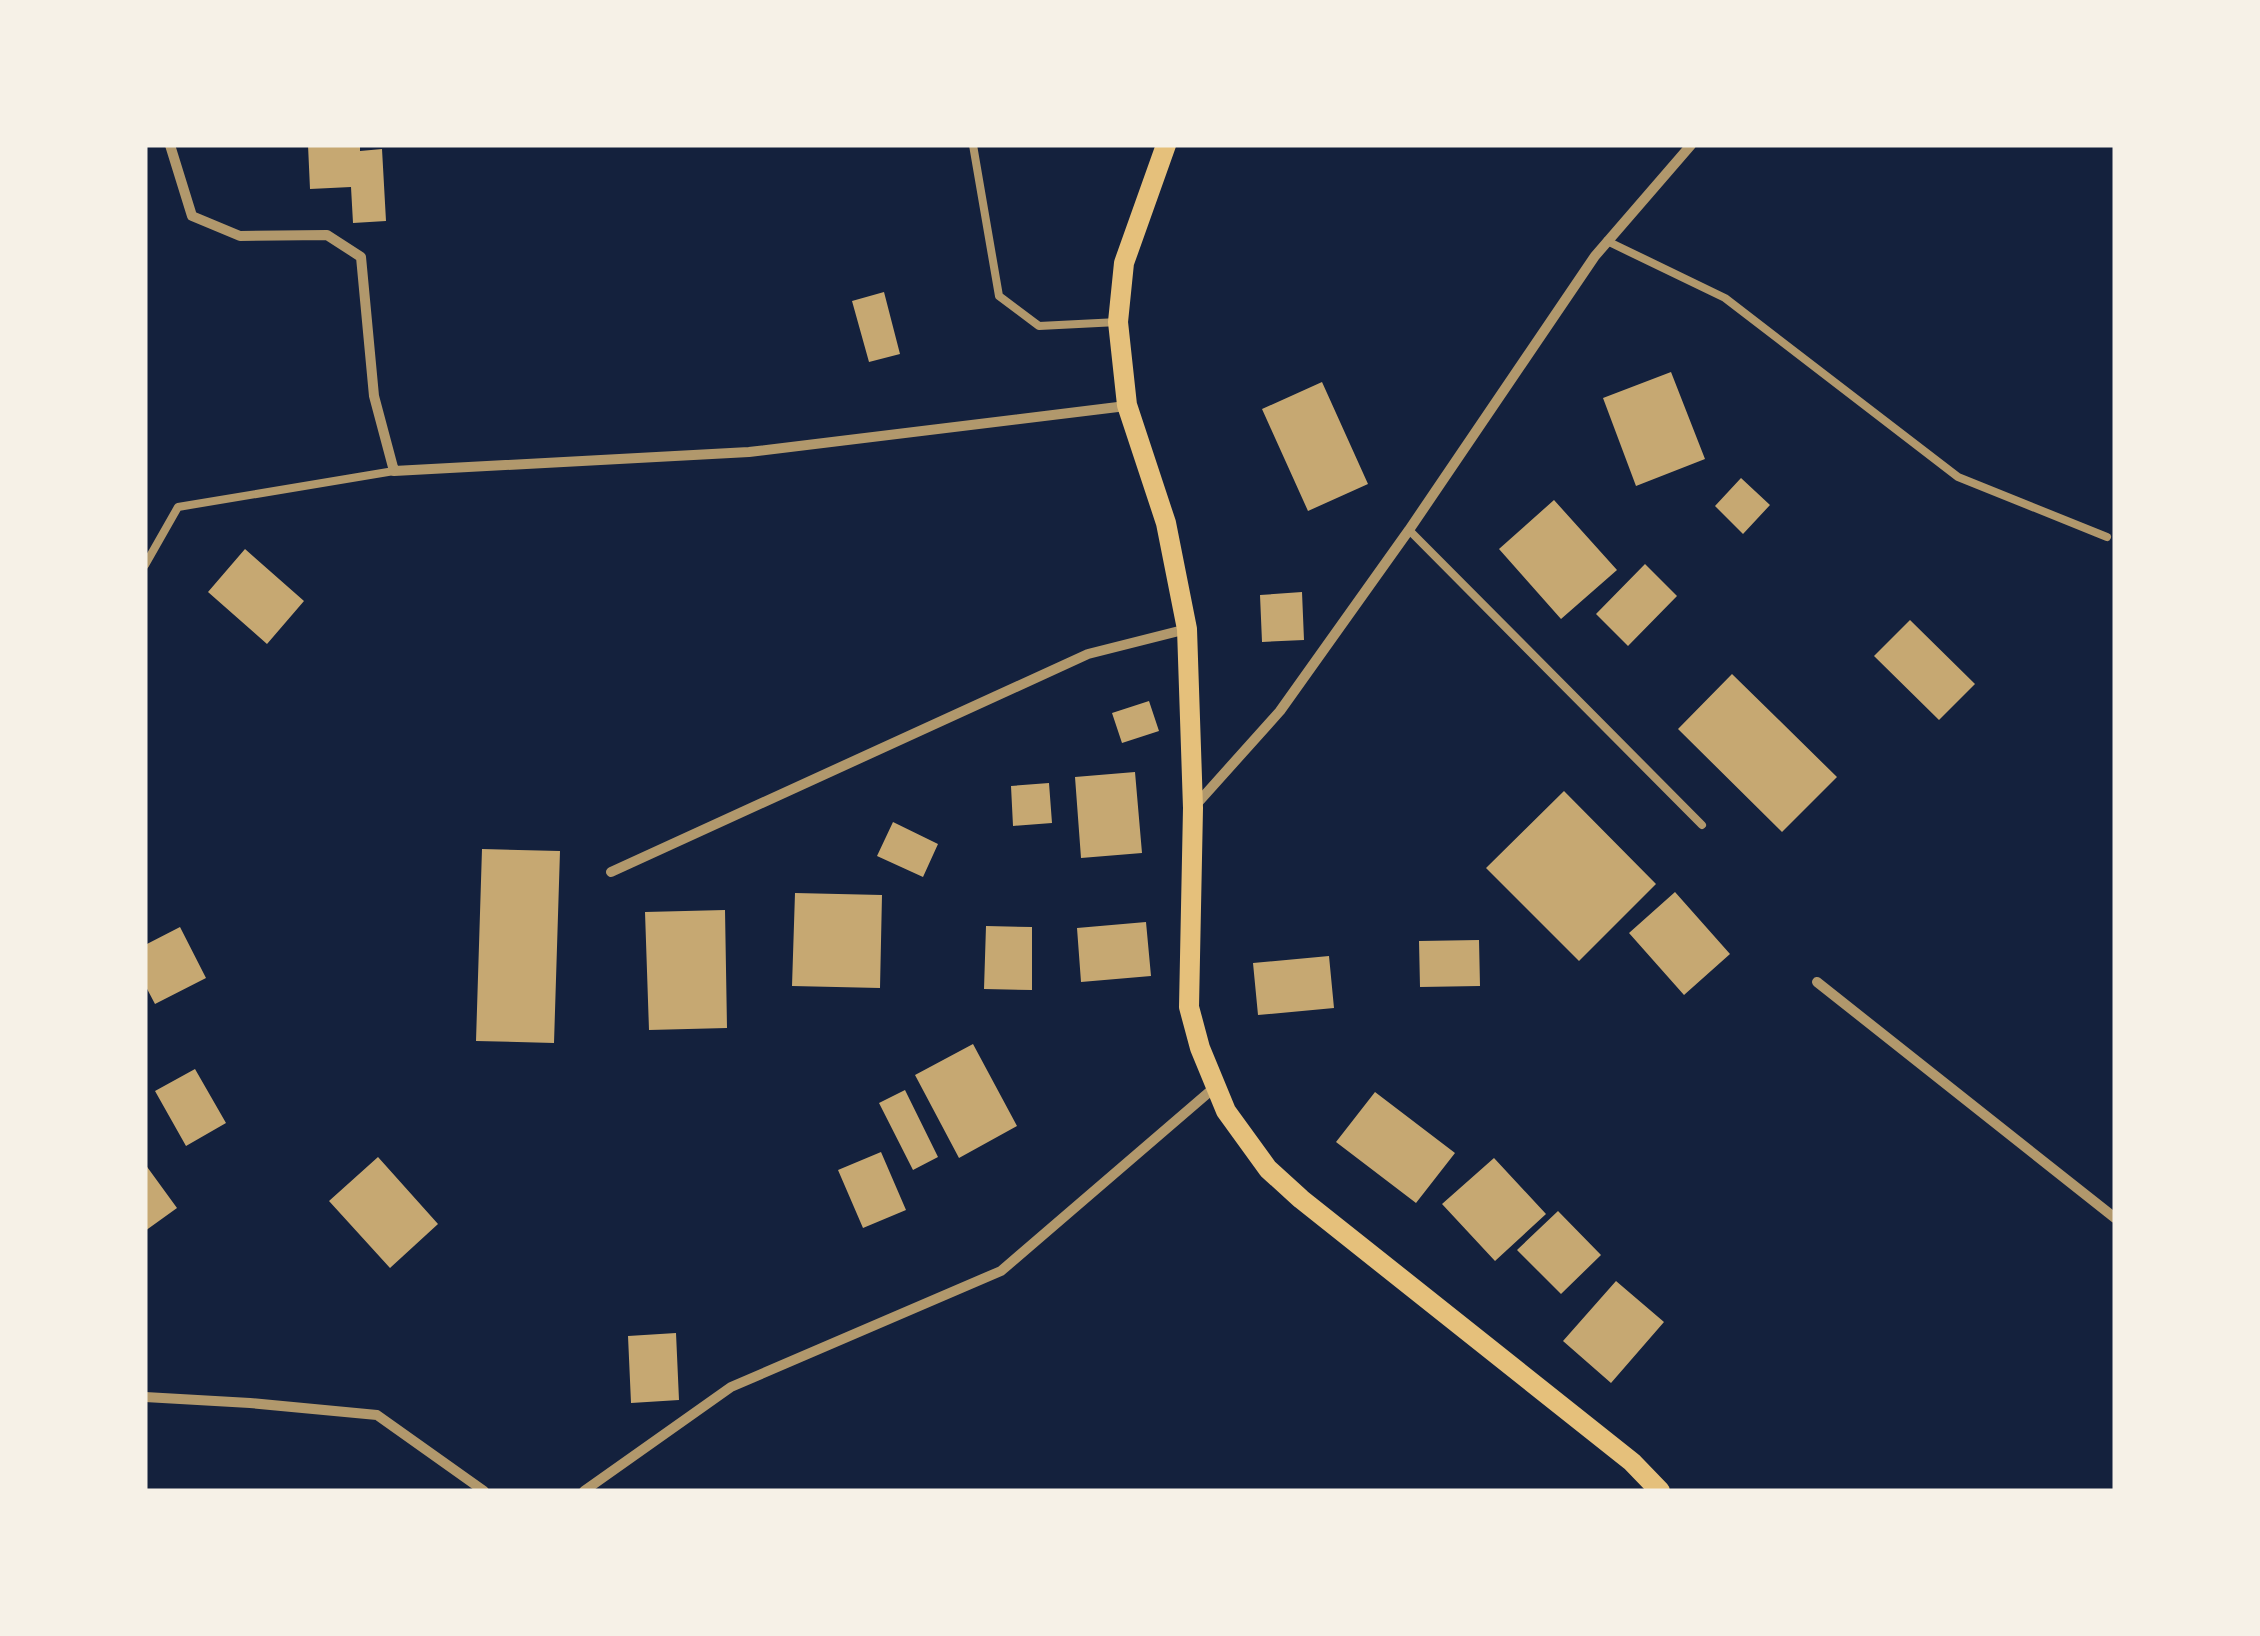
<svg xmlns="http://www.w3.org/2000/svg" width="2260" height="1636" font-family="'Space Grotesk',sans-serif">
  <rect width="100%" height="100%" fill="#14213d"/>
  <path fill="#c6a872" d="M308,145H360V151L382,149L386,221L353,223L351,187L310,189Z
    M884,292L900,354L869,362L852,301Z
    M1671,372L1705,459L1636,486L1603,398Z
    M1322,382L1368,484L1308,511L1262,409Z
    M1741,478L1770,505L1743,534L1715,506Z
    M1554,500L1617,570L1561,619L1499,549Z
    M245,549L304,601L267,644L208,592Z
    M1645,564L1677,596L1628,646L1596,614Z
    M1302,592L1304,640L1262,642L1260,595Z
    M1910,620L1975,684L1939,720L1874,656Z
    M1732,674L1837,777L1782,832L1678,729Z
    M1149,701L1159,731L1122,743L1112,713Z
    M1135,772L1142,853L1081,858L1075,777Z
    M1049,783L1052,823L1013,826L1011,786Z
    M1564,791L1656,884L1579,961L1486,868Z
    M893,822L938,844L923,877L877,856Z
    M482,849L560,851L554,1043L476,1041Z
    M1675,892L1730,954L1684,995L1629,933Z
    M795,893L882,895L880,988L792,986Z
    M725,910L727,1028L649,1030L645,912Z
    M1146,922L1151,976L1081,982L1077,928Z
    M986,926L1032,927V990L984,989Z
    M180,927L206,978L155,1004L145,985V945Z
    M1479,940L1480,986L1420,987L1419,941Z
    M1329,956L1334,1008L1258,1015L1253,963Z
    M973,1044L1017,1126L959,1158L915,1075Z
    M195,1069L226,1123L186,1146L155,1091Z
    M905,1090L938,1157L913,1170L879,1103Z
    M1375,1092L1455,1153L1416,1203L1336,1142Z
    M881,1152L906,1210L863,1228L838,1170Z
    M378,1157L438,1224L390,1268L329,1201Z
    M1494,1158L1546,1214L1495,1261L1442,1204Z
    M145,1164L177,1208L145,1231Z
    M1558,1211L1601,1255L1561,1294L1517,1250Z
    M1616,1281L1664,1322L1611,1383L1563,1341Z
    M676,1333L679,1400L631,1403L628,1336Z"/>
  <g fill="none" stroke-linecap="round" stroke-linejoin="round">
    <path stroke="#b1986c" stroke-width="8" d="M973,145L999,296L1039,326L1118,322
      M1607,241L1725,298L1958,477L2107,537
      M1409,530L1702,825
      M145,565L178,507L394,471"/>
    <path stroke="#b1986c" stroke-width="10" d="M170,145L192,216L240,236L327,235L361,257L374,396L394,471L749,452L1126,406
      M1194,807L1280,711L1409,530L1595,256L1691,145
      M611,872L1088,654L1187,629
      M1817,982L2115,1218
      M145,1397L250,1403L377,1415L484,1491
      M584,1491L731,1387L1001,1271L1215,1087"/>
    <path stroke="#e5c07b" stroke-width="20" d="M1166,145L1124,263L1118,322L1127,405L1166,523L1187,629L1193,808L1189,1007L1200,1048L1226,1111L1268,1169L1301,1199L1632,1462L1660,1491"/>
  </g>
  <rect width="2260" height="1636" fill="none" stroke="#f6f1e7" stroke-width="295"/>
</svg>
